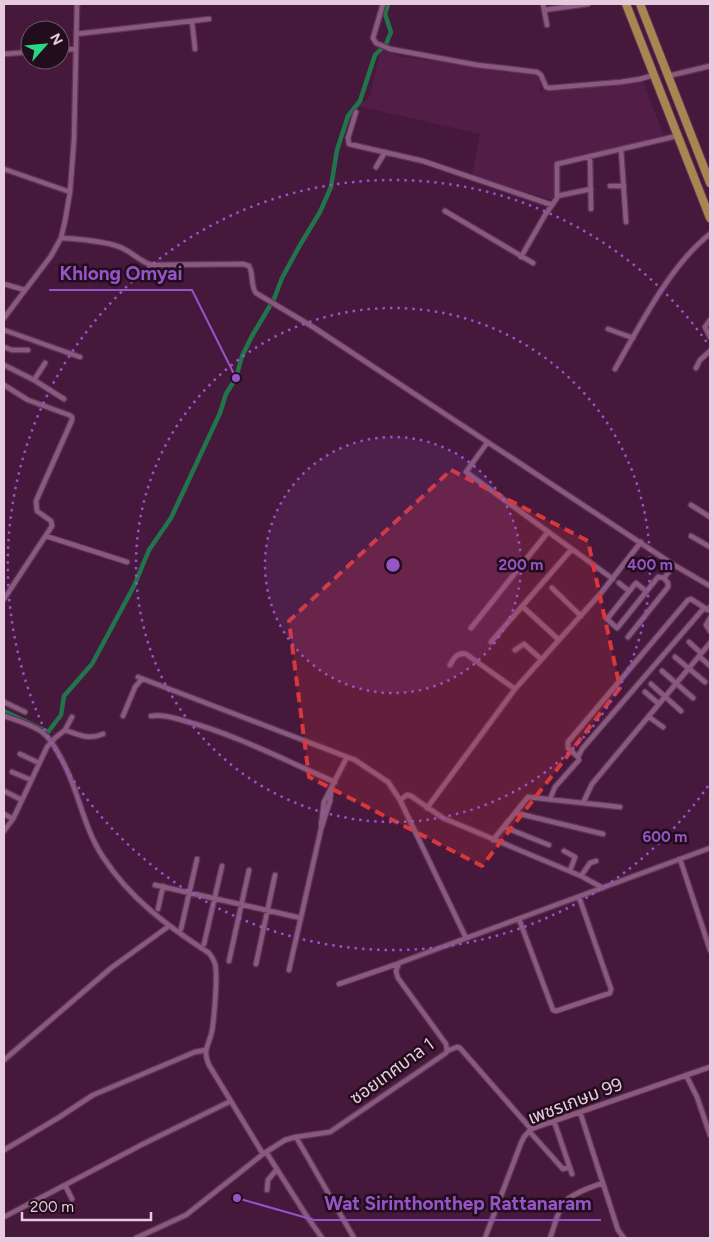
<svg xmlns="http://www.w3.org/2000/svg" width="714" height="1242" font-family="Figtree,'Noto Sans Thai',sans-serif">
  <rect width="100%" height="100%" fill="#46183c"/>
  <path fill="#521e48" d="M381,50L403,57L540,75V91L643,81L664,137L555,161L556,201L472,176L480,134L358,106L369,98Z"/>
  <g fill="none" stroke-linecap="round" stroke-linejoin="round">
    <path stroke="#20764a" stroke-width="4.5" d="M4,711L48,732L61,715L64,696L92,664L134,586L149,550L171,518L220,413L226,394L236,378L242,356L252,336L274,299L282,278L300,245L320,212L331,187L337,150L348,116L360,101L375,55L386,44L391,32L385,14L388,4"/>
    <g stroke="#5b3554" stroke-width="7">
      <path id="street" d="M383,4L373,38L376,43L390,49L477,65L537,72L541,75L546,87L549,88L621,82L640,79L654,75
        M543,4L547,25
        M544,10L588,4
        M192,21L195,49
        M76,34L209,19
        M60,50L76,49
        M4,54L30,52
        M668,76L710,66
        M356,112L348,138L349,144L423,161L552,205
        M621,149L626,222
        M590,156L591,209
        M376,167L385,152
        M4,169L70,192
        M610,186H624
        M557,196L591,189
        M445,211L533,263
        M61,238C77,239 110,241 124,249C134,254 141,262 152,265L243,264L249,266C254,275 250,285 256,293L313,327L674,565L710,586
        M521,257L545,215L557,198V164L677,136
        M4,284L25,290
        M4,318L51,256L61,238L65,221L70,192L74,140L77,4
        M710,320L705,327L710,337
        M608,329L633,338
        M4,330L80,357
        M4,347L12,350H28
        M4,365L34,380L64,399
        M696,368L700,360L710,351
        M615,369C640,325 671,264 710,234
        M34,380L45,363
        M4,385L28,400L69,415L72,417V420L36,501L37,511L51,521L52,526L4,599
        M487,443L466,472L613,579
        M691,505L710,517
        M46,536L127,562
        M691,536L710,547
        M619,583L629,591
        M552,588L581,616
        M646,591L636,583L635,584L607,619L617,628L618,627L658,577L664,578
        M522,606L559,640
        M710,618L706,625L710,631
        M471,628L548,532
        M628,637L668,587V583L664,578L674,565
        M491,642L571,550
        M689,642L701,653
        M515,650L524,644L541,659
        M699,656L710,666
        M675,657L705,682
        M450,665C454,658 457,652 466,654L515,689
        M662,671L693,698
        M138,677L355,760L388,782L400,800L466,938
        M651,684L681,711
        M645,692L659,704
        M4,702L25,712
        M4,716C16,720 31,724 42,732C51,739 56,749 62,760C79,791 83,827 103,857C130,899 169,927 209,953C212,957 214,960 215,964C218,975 214,1019 212,1031C209,1046 202,1049 209,1065L263,1154
        M123,716L135,687L142,679
        M151,716C163,714 174,718 185,721C237,735 286,761 335,782
        M649,717L663,727
        M65,730C79,735 89,740 103,734
        M20,754L39,763
        M578,757L582,749L704,608
        M12,772L31,780
        M4,791L22,800
        M550,799L555,787L579,760L578,757L568,748V742L688,600L691,599L708,610L710,607
        M400,800L407,795L411,796L443,818L581,876L603,888
        M583,803L620,807
        M427,808L515,689L601,593L641,542
        M516,813L603,834
        M4,814L13,819L47,747L55,738L65,730L72,717
        M321,825L324,802L347,757
        M504,827L549,845
        M4,831L13,819
        M493,840L528,797L583,803L592,784L710,643
        M564,851L575,857L570,871
        M680,859L710,950
        M581,876L590,863L596,861
        M155,885L301,918
        M158,909L163,886
        M519,919L553,1010L556,1011L610,993L611,989L579,897
        M181,929L197,859
        M204,944L222,866
        M229,961L249,870
        M256,964L275,875
        M289,970L321,829L330,801L331,791
        M339,984L397,964
        M447,1051L457,1047L460,1048L531,1129
        M4,1060L111,968L169,926
        M686,1075L697,1097L710,1135
        M580,1112L618,1230L624,1238
        M554,1121L572,1174
        M529,1131L563,1169L570,1167
        M296,1137L354,1238
        M4,1150L58,1118L93,1095L195,1052L205,1050
        M266,1152L306,1215L322,1238
        M65,1185L72,1199
        M267,1190L268,1180L277,1169
        M4,1217L145,1143L231,1101
        M136,1238L186,1215L263,1154L285,1140L296,1137L330,1132L446,1053L447,1051L446,1044L398,978L396,971L399,963L710,848
        M485,1238L521,1143L524,1137L531,1129L710,1067
        M550,1238C554,1228 557,1213 563,1204C570,1194 591,1187 603,1183"/>
    </g>
    <g stroke="#5b3554" stroke-width="10">
      <path id="primary" d="M626,4L710,218
        M640,4L710,183"/>
    </g>
    <use href="#street" stroke="#8b587f" stroke-width="4.5"/>
    <use href="#primary" stroke="#a98651" stroke-width="8"/>
  </g>
  <path fill="#d8383a" fill-opacity="0.2" stroke="#d8383a" stroke-width="4" stroke-dasharray="10 6" stroke-linejoin="round" d="M451,470L588,541L620,688L482,866L309,777L289,621Z"/>
  <circle cx="393" cy="565" r="128" fill="#9654c7" fill-opacity=".12"/>
  <g fill="none" stroke="#9654c7" stroke-width="2.5" stroke-dasharray="2.5 5">
    <circle cx="393" cy="565" r="128"/>
    <circle cx="393" cy="565" r="257"/>
    <path d="M708 786A385 385 0 1 1 708 344"/>
  </g>
  <g text-anchor="middle" dominant-baseline="central" stroke-width="5" stroke-linejoin="round" paint-order="stroke">
    <g font-size="18" fill="#e7cade" stroke="#210d1c">
      <text transform="translate(392 1071) rotate(-36)">ซอยเทศบาล 1</text>
      <text transform="translate(575 1101) rotate(-21)">เพชรเกษม 99</text>
    </g>
  </g>
  <circle cx="393" cy="565" r="8" fill="#9654c7" stroke="#210d1c" stroke-width="2.5"/>
  <g font-size="15" text-anchor="middle" font-weight="bold" fill="#9654c7" stroke="#210d1c" stroke-width="5" stroke-linejoin="round" paint-order="stroke">
    <text x="521" y="570">200 m</text>
    <text x="650" y="570">400 m</text>
    <text x="665" y="842">600 m</text>
  </g>
  <path fill="none" stroke="#9654c7" stroke-width="2" d="M236 378L192 290H49M237 1198L314 1220H601"/>
  <g fill="#9654c7" stroke="#210d1c" stroke-width="2">
    <circle cx="236" cy="378" r="5"/>
    <circle cx="237" cy="1198" r="5"/>
  </g>
  <g font-size="19" text-anchor="middle" font-weight="bold" fill="#9654c7" stroke="#210d1c" stroke-width="5" stroke-linejoin="round" paint-order="stroke">
    <text x="121" y="280">Khlong Omyai</text>
    <text x="458" y="1210">Wat Sirinthonthep Rattanaram</text>
  </g>
  <rect width="714" height="1242" fill="none" stroke="#e7cade" stroke-width="10"/>
  <g transform="translate(45 45) rotate(63)"><circle r="24" fill="#210d1c" stroke="#70596a"/>
  <path d="M0-4L9 19L0 12L-9 19Z" fill="#27d885"/>
  <text y="-8" font-size="14" font-weight="bold" text-anchor="middle" fill="#e7cade">N</text>
  </g>
  <path d="M22 1212v8h129v-8" fill="none" stroke="#e7cade" stroke-width="2.5"/>
  <text x="30" y="1212" font-size="15" fill="#e7cade" stroke="#210d1c" stroke-width="4" paint-order="stroke">200 m</text>
</svg>
